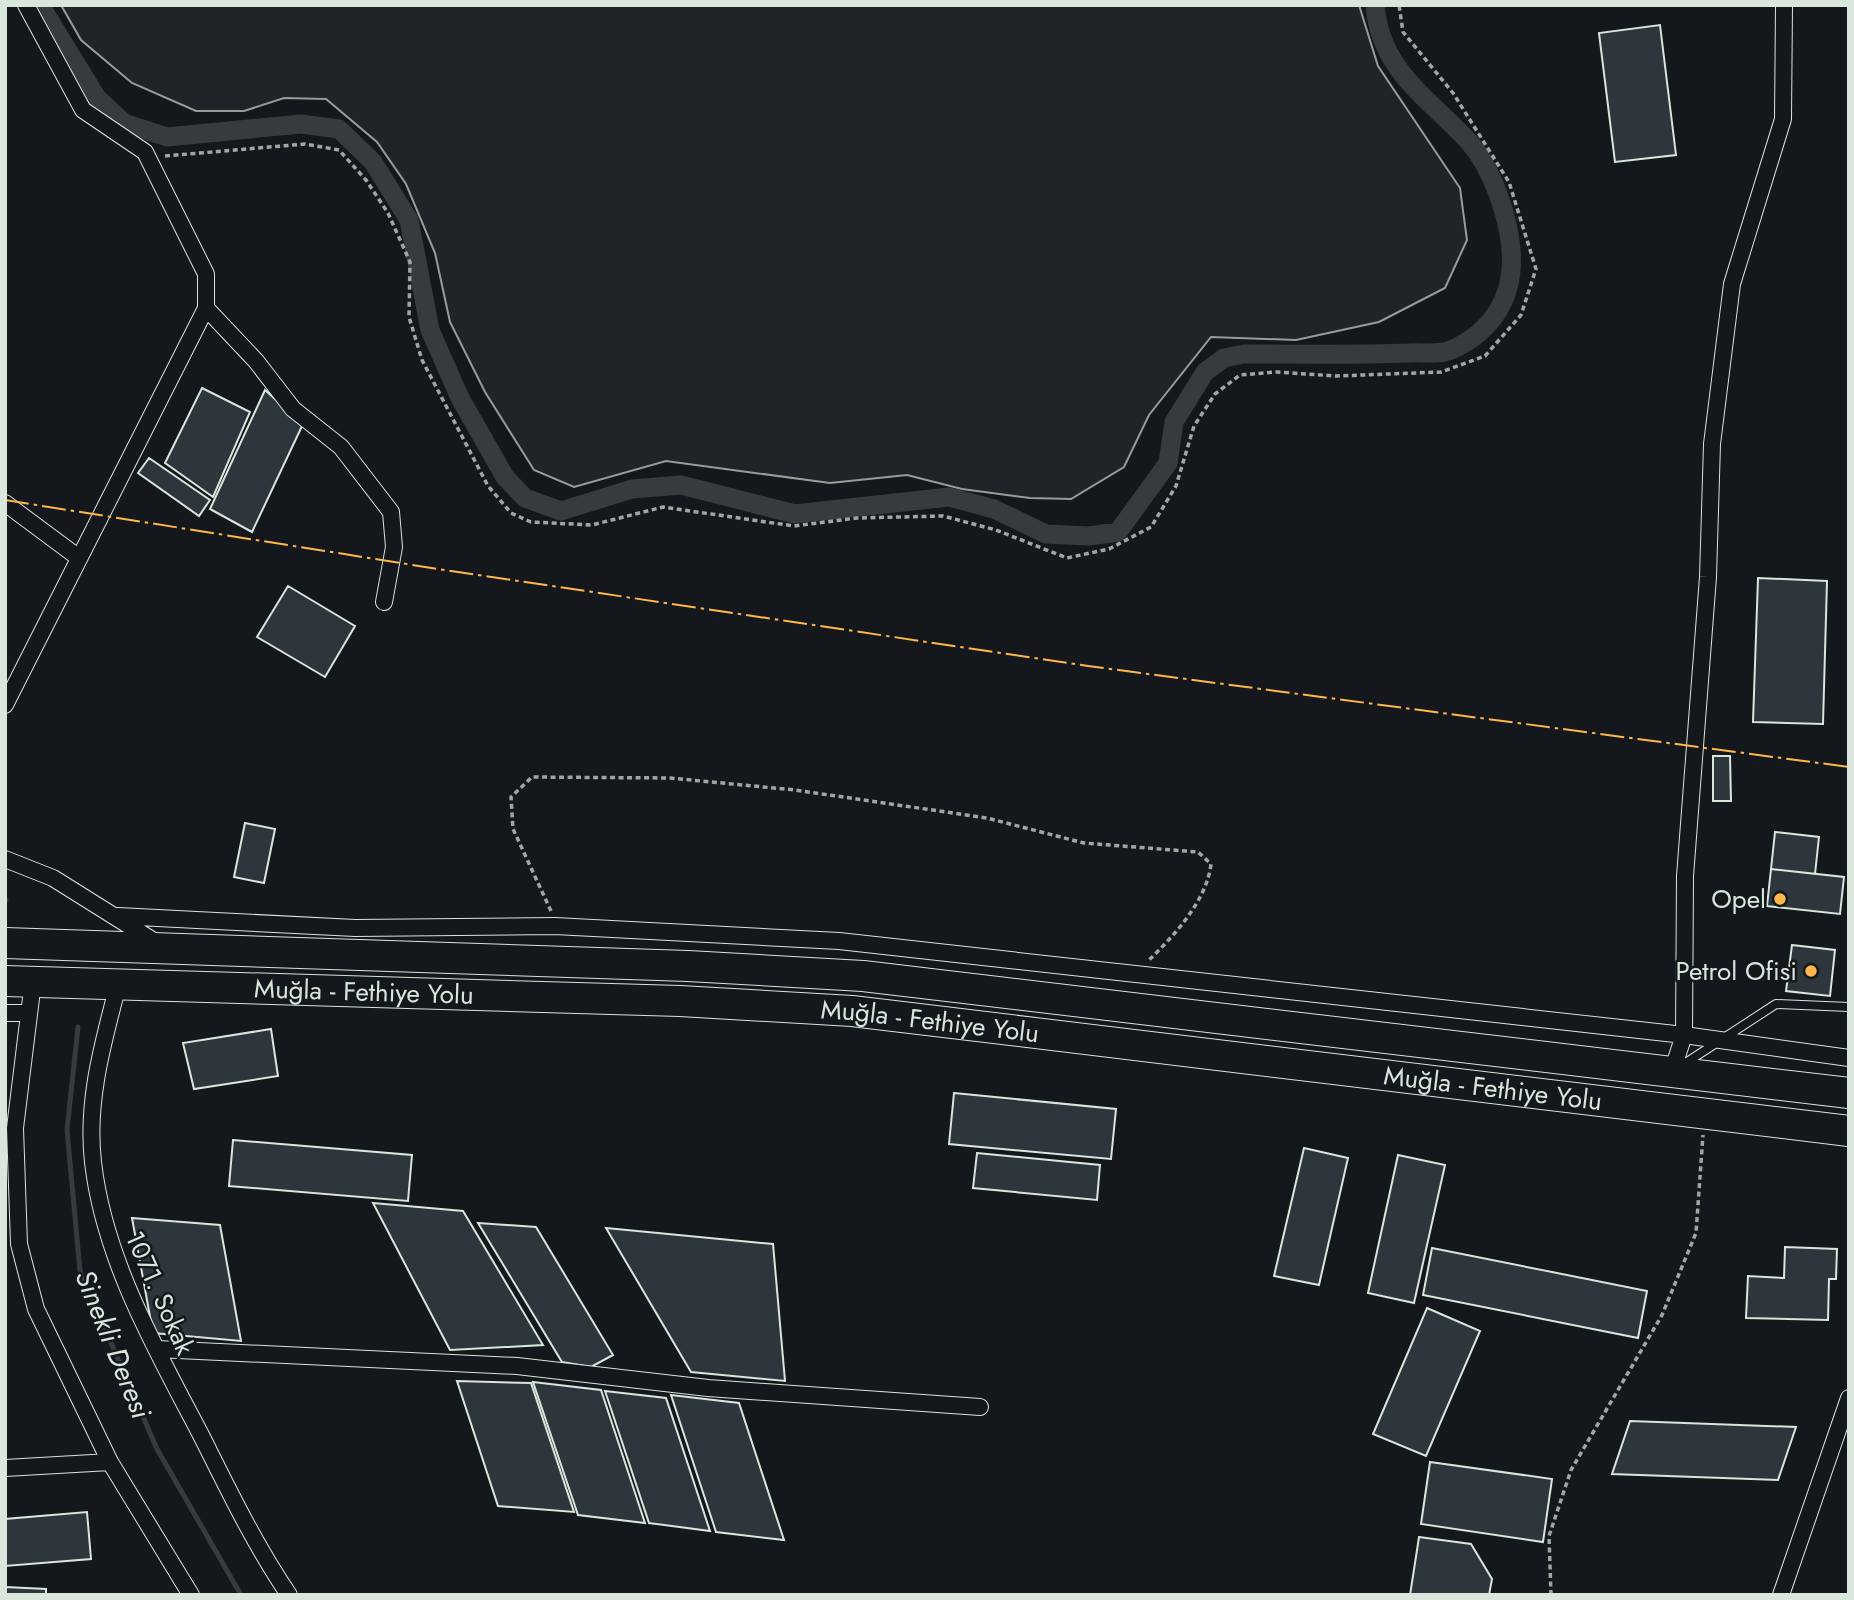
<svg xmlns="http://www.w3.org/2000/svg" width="1854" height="1600" font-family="Jost,sans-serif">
  <rect width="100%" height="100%" fill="#14181c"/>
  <path fill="#202428" stroke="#939e99" stroke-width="2" d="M61,5H1359L1378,66L1460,188L1467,240L1445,288L1379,322L1296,340L1211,337L1149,415L1124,467L1071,499L1030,498L962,489L907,475L830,483L666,461L574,487L534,470L485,392L450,322L435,253L406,184L377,142L326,99L284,98L244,111H196L132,83L81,40Z"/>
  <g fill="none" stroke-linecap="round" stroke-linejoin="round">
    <path stroke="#363b3e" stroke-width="5" d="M5,899L6,900
      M78,1027L67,1130L80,1271L157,1449L241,1595"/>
    <path stroke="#363b3e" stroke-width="19" d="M40,5L97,98L124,123L167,137L301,124L339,129L373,162L409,220L430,330L460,398L505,477L525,498L561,511L632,489L681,485L795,514L949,497L994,509L1046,534L1089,536L1118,532L1168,463L1174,422L1205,372L1224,358L1244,354C1299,354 1354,355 1409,353C1422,352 1440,355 1451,350C1494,331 1515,295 1511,249C1508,215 1492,168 1469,142C1430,99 1380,71 1375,5"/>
  </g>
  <path fill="#2c363c" stroke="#d8e6dc" stroke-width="2" d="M1660,25L1676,155L1615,162L1599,33Z
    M202,388L250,412L213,497L165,463Z
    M265,390L303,424L252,532L210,509Z
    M149,458L210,500L199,516L138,473Z
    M1758,578L1827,581L1823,724L1753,722Z
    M288,586L355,626L325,677L257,637Z
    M1713,756H1730L1731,801H1713Z
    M245,823L275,829L264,883L234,877Z
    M1775,832L1819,837L1815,874L1771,869Z
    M1771,869L1844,877L1840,914L1767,906Z
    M1792,945L1835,950L1830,996L1786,991Z
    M271,1029L278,1076L194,1089L183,1043Z
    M954,1093L1116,1109L1111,1159L949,1144Z
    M233,1140L412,1155L408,1201L229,1186Z
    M1304,1148L1348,1158L1319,1285L1274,1276Z
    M977,1153L1100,1165L1097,1200L973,1188Z
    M1398,1155L1445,1165L1414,1303L1368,1293Z
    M373,1203L463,1211L543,1345L450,1350Z
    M132,1218L220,1225L241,1341L153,1333Z
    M478,1223L536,1227L613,1355L591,1367L562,1362Z
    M606,1228L773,1244L785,1381L691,1372Z
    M1785,1247L1837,1249L1836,1279H1829L1828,1320L1746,1318L1748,1276L1784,1278Z
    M1432,1248L1647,1291L1638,1338L1423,1295Z
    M1427,1308L1480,1331L1426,1456L1373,1434Z
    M457,1381L531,1383L574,1512L498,1506Z
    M533,1382L601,1390L645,1523L578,1515Z
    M605,1391L666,1398L710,1531L649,1523Z
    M671,1395L739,1403L784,1540L716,1532Z
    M1630,1421L1796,1427L1778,1480L1612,1474Z
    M1430,1462L1552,1479L1543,1542L1421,1524Z
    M87,1512L91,1559L5,1566V1519Z
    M1419,1537L1471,1544L1492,1579L1489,1595H1410Z
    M5,1587L46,1589V1595H5Z"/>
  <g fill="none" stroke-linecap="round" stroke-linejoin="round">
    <g stroke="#d8e6dc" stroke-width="10">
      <path id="lane" d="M1684,1064L1776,1004L1849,1007"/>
    </g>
    <g stroke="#d8e6dc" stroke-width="18">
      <path id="street" d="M206,308L256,361L293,409L341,447L391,512L394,547L384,602
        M5,503L79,558
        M5,705L206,308V274L145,152L83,110L26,5
        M5,859L53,878L160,945
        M118,916L355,928L555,926L839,941L1684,1035L1849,1058
        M33,982L15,1128L19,1244L36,1309L110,1462L191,1595
        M118,985C103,1043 86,1101 93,1162C104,1260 157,1351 202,1437C229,1491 255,1545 289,1595
        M5,1013H29
        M1672,1072L1684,1035L1685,876L1708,577L1712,444L1732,284L1783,119L1784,5
        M157,1349L517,1366L708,1388L980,1407
        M5,1468L110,1462
        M1781,1595L1849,1398"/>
    </g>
    <g stroke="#d8e6dc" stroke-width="32">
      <g id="highway">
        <path d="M5,943L688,966L863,976L1849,1093"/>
        <path id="s1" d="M5,981L680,1001L852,1011L1849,1131"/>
      </g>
    </g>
    <path stroke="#9da8a2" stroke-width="3.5" stroke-dasharray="5 3.5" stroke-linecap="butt" d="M165,156L305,144L339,150L366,180L388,213L410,262L409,317L422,360L488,486L511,513L531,522L592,525L663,507L794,526L857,518L943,516L996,530L1067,558L1109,549L1151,527L1176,486L1194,426L1215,394L1240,375L1276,372L1336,376L1441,372L1485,356L1521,315L1536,269L1509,182L1453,93L1403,32L1399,5
      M551,911L513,829L511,797L532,777L670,778L795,790L987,818L1084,843L1198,852L1211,864C1207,900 1174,936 1149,960
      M1551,1595L1549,1536L1571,1470L1662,1315L1696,1233L1703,1135"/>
    <use href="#lane" stroke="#14181c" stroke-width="8"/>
    <use href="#street" stroke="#14181c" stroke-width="16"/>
    <use href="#highway" stroke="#14181c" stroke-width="30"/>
    <path stroke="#ffb74d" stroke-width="2" stroke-dasharray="24 5 3.5 5" stroke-linecap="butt" d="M5,500L438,569L1088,666L1849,767"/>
  </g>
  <g fill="#ffb74d" stroke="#14181c" stroke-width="2.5">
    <circle cx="1780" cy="899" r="7"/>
    <circle cx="1811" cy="971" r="7"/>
  </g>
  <g text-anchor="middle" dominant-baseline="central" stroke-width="5" stroke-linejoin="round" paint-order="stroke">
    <g font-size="26" fill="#d8e6dc" stroke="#14181c" text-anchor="end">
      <text x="1766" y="899">Opel</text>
      <text x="1797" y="971">Petrol Ofisi</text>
    </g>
    <g font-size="26" fill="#d8e6dc" stroke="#14181c">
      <text stroke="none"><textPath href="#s1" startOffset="359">Muğla - Fethiye Yolu</textPath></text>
      <text stroke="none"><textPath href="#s1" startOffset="926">Muğla - Fethiye Yolu</textPath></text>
      <text stroke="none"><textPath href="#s1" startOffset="1493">Muğla - Fethiye Yolu</textPath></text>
      <text transform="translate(160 1293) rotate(66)">1071. Sokak</text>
    </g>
    <g font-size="28" font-style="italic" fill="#d8e6dc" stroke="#14181c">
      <text transform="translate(113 1344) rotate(68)">Sinekli Deresi</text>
    </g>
  </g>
  <rect width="1854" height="1600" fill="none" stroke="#d8e6dc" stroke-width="14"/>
</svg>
